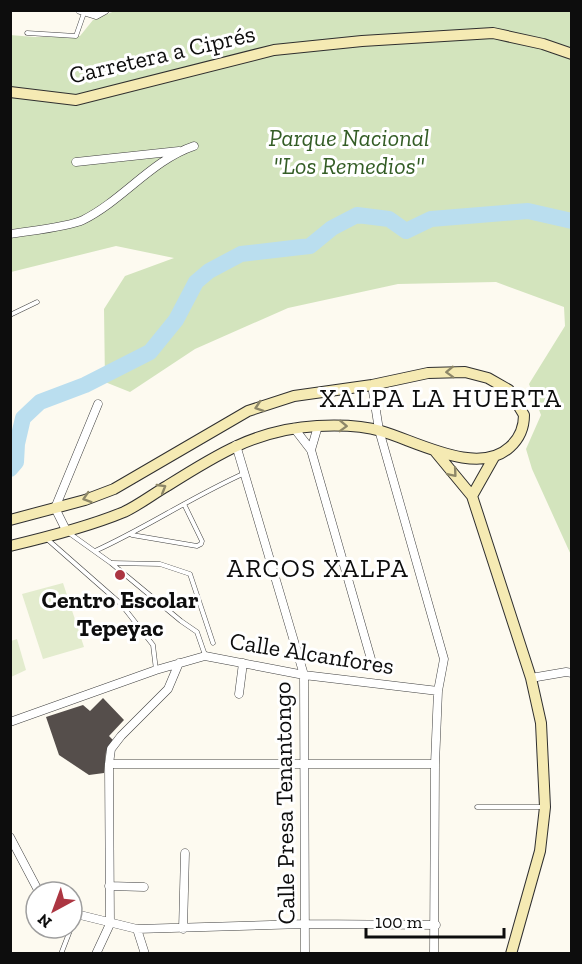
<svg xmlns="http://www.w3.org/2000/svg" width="582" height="964" font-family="'Zilla Slab',serif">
  <rect width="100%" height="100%" fill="#fdfaf0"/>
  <path fill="#d3e4bd" d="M117,10L571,11V555L532,469L526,449L541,415L529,384L565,326L564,307L496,282L398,284L288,308L195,349L130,392L105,382L104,309L125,276L174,258L116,246L11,272L10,35L34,37L80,36L93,20Z"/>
  <path fill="#e3ecce" d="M63,583L84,647L43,659L22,594Z
    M17,639L26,670L11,677V641Z"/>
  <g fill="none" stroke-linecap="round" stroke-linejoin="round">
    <path stroke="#badeef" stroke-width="16" d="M10,469L16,462L17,444L23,418L40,402L85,385L150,352L176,320L196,282L209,271L241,254L310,246L332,228L357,215L389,219L406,231L431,219L528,211L572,221"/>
  </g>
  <path fill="#554e4b" d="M103,698L124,720L109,736L114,741L106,752L104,773L89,775L59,755L46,717L83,705L90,711Z"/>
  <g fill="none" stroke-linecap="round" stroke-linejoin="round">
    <g stroke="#404040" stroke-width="5">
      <path id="lane" d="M27,33L76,36L84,13
        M10,315L37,302
        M69,533L111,563L181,621L197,632L205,655
        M132,535L197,546L201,544L202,541L184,504
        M47,539L121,604L153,645L156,670
        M95,551C146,528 193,496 245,473
        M112,563L160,564L190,574L213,643
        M477,807H542
        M72,926L77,915
        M61,954L71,928"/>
    </g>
    <g stroke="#404040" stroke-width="9">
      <path id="street" d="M80,10L96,15L105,10
        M76,162L179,151
        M10,234C28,231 69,227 83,220C123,200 152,160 194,146
        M372,385L379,430L444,659L438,691L435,764L434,954
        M294,428L311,450L373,666
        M236,445L304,675L305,954
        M311,450L318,426
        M66,530L55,508L98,404
        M531,678L566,672L572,673
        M239,694L243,663
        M10,722L156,670L205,656L304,675L438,691
        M109,764H435
        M10,837L39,892
        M109,886L144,887
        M72,913L137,929L304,924L436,925
        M137,929L145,954
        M183,929L185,853
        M96,954L110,924L109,764L111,749L121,736L168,689L179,663"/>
    </g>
    <g stroke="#2f2f2f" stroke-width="12">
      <path id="secondary" d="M10,92L76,100L274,50L362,41L493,33L543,44L572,54
        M434,450L472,496L531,678L541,723L545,807L540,851L511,954
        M472,496L494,457
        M10,520L85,500L114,489L248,411L294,396L372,385L428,373L465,372L488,378L509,390L524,415C524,428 520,438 510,447C478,477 416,441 381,431C361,425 338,425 317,426C257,429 216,455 167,486C153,494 139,505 124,512C88,527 48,537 10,546"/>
    </g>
    <use href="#lane" stroke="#fff" stroke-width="4"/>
    <use href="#street" stroke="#fff" stroke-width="8"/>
    <use href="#secondary" stroke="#f5eab3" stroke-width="10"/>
  </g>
  <defs><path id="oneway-chevron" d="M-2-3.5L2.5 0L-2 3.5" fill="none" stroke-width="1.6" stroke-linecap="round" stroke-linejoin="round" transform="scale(1.5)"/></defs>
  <g stroke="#8d8768">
    <use href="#oneway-chevron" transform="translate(450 372) rotate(178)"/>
    <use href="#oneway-chevron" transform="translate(259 407) rotate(161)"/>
    <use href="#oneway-chevron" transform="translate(343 426) rotate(2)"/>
    <use href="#oneway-chevron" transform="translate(453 473) rotate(50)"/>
    <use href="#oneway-chevron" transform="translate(162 488) rotate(-31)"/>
    <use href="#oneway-chevron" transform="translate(87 498) rotate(162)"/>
  </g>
  <circle fill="#ac3642" stroke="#fff" stroke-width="2" cx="120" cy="575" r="6"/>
  <g text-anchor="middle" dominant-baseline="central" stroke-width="6" stroke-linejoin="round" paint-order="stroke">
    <g font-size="24" fill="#0d0d0d" stroke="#fff">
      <text transform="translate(162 54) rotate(-13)">Carretera a Ciprés</text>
      <text transform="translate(312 653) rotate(9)">Calle Alcanfores</text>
      <text transform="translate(284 803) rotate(-91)">Calle Presa Tenantongo</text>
    </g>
    <g font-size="24" font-style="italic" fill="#345d26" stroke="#fff">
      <text x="349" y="137">Parque Nacional<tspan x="349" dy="28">"Los Remedios"</tspan></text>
    </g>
    <g font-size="24" font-weight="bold" fill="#0d0d0d" stroke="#fff">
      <text x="120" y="599">Centro Escolar<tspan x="120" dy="28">Tepeyac</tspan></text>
    </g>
    <g font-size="26" letter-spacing="1.5" fill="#0d0d0d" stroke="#fff">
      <text x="441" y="398">XALPA LA HUERTA</text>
      <text x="318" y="568">ARCOS XALPA</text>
    </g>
  </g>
  <rect width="582" height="964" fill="none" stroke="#0d0d0d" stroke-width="24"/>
  <g transform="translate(54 910) rotate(221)"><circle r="28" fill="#ffffff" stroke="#9e9e9e" stroke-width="1.5"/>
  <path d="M0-4.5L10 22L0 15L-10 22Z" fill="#ac3642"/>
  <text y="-9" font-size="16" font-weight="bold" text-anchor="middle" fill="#0d0d0d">N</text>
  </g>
  <path d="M366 928v9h138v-9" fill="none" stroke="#0d0d0d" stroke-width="3"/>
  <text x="375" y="928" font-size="18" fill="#0d0d0d" stroke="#ffffff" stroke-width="4.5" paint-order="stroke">100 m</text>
</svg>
